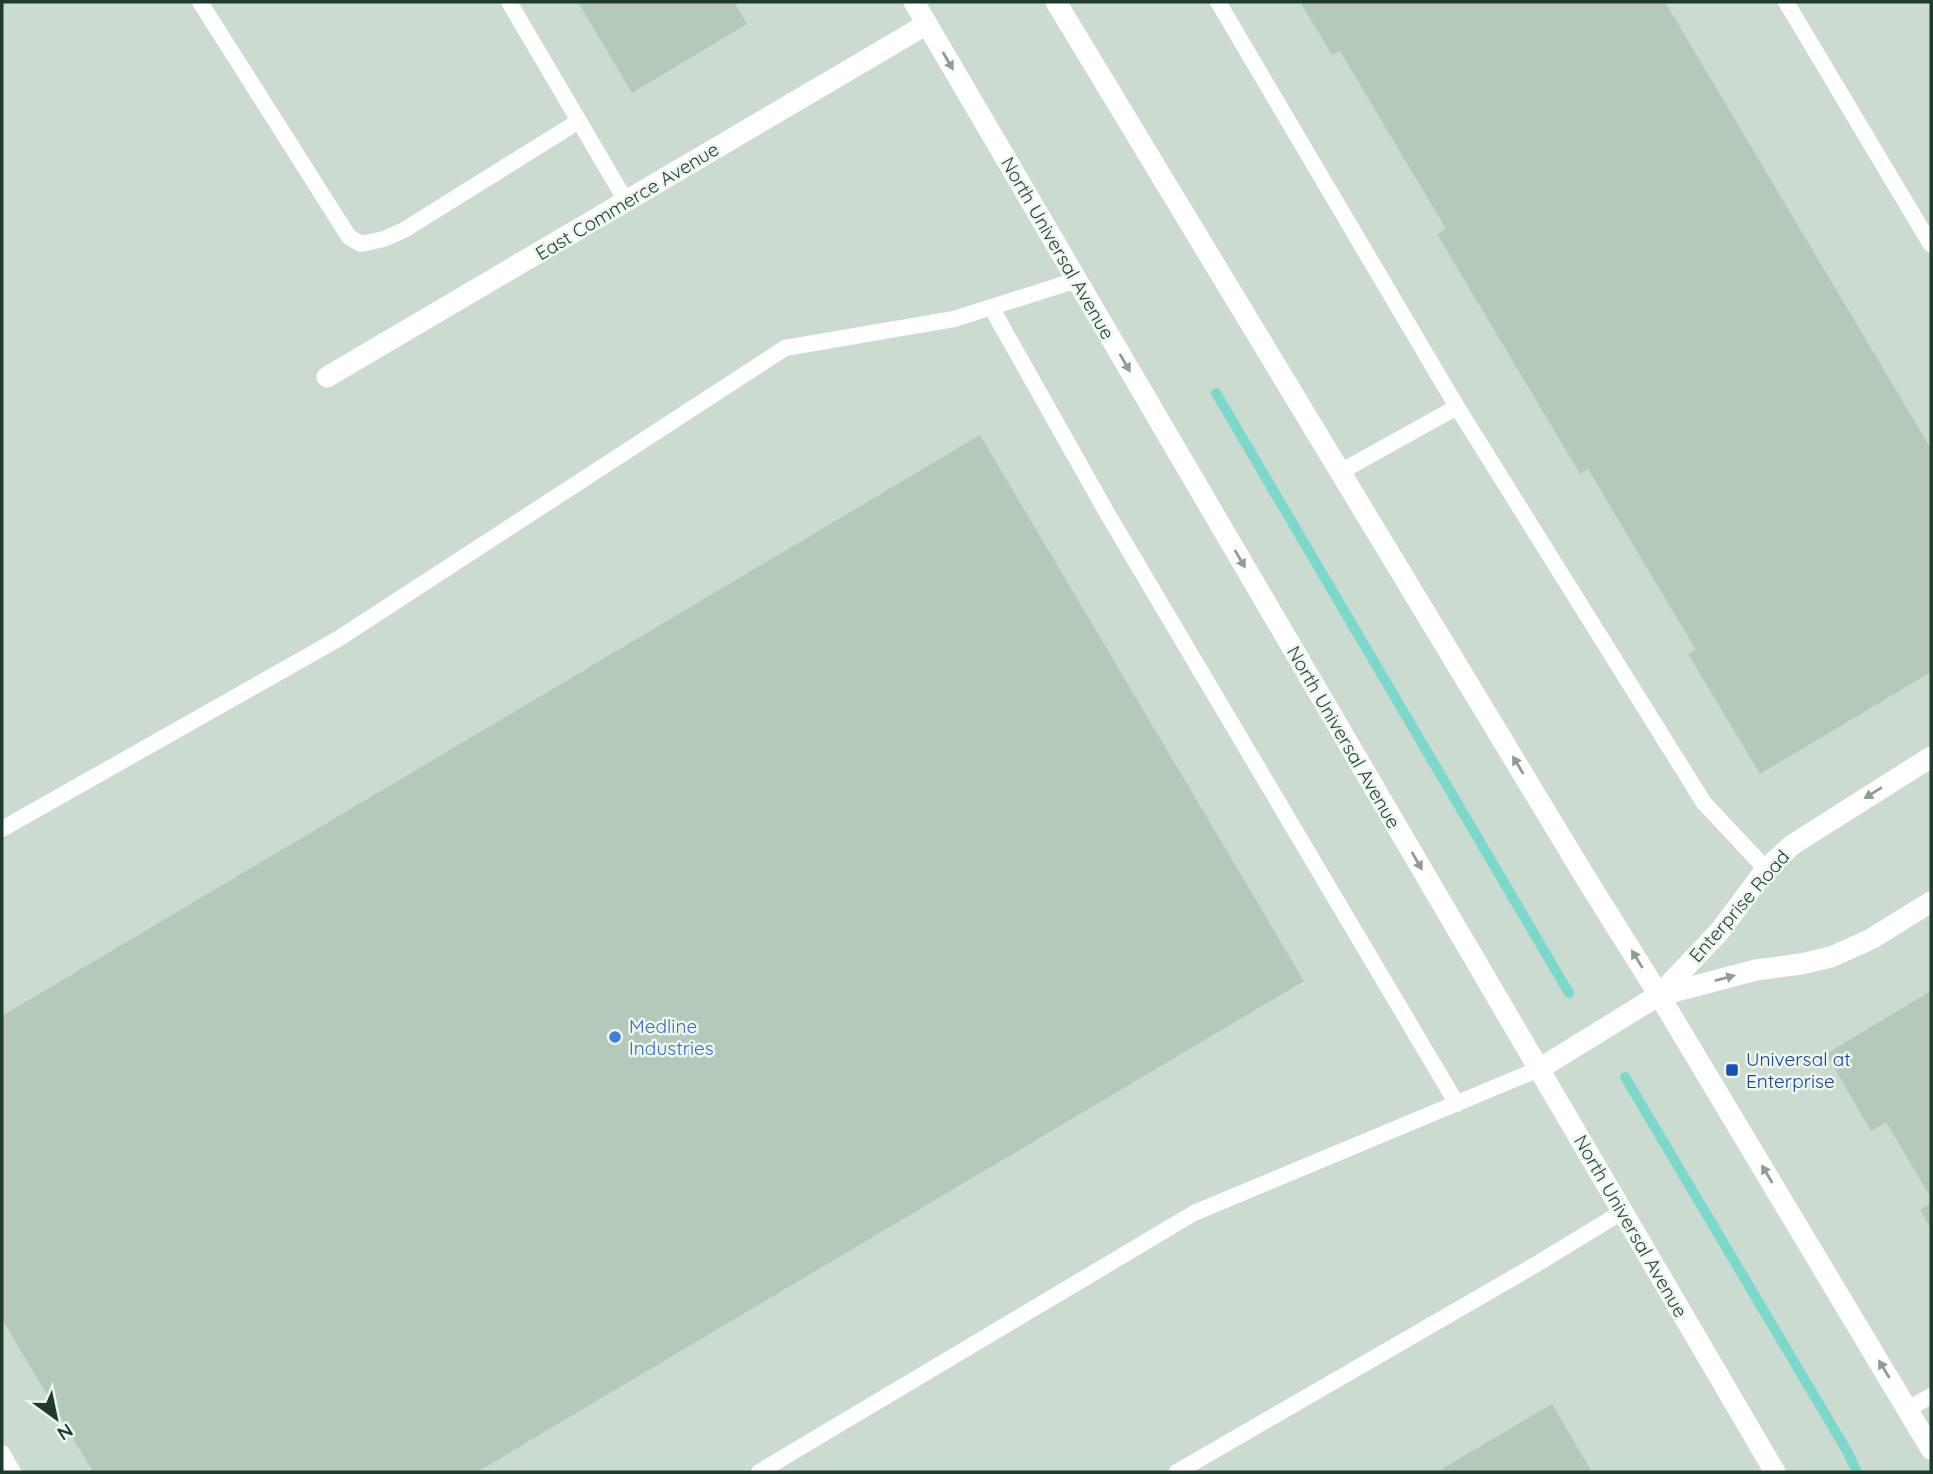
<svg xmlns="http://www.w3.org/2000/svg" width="1933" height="1474" font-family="Quicksand,sans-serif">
  <rect width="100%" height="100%" fill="#ddebe1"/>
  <path fill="#cbdbcf" d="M2,2H1931V1472H2Z"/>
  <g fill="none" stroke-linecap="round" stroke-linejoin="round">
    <path stroke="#7dd8cc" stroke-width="10" d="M1216,393L1569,993
      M1625,1077L1847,1451L1857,1472"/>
  </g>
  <path fill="#b5c9bb" d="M578,2H734L747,24L632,93Z
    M1300,2H1665L1931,449V672L1760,774L1688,654L1696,650L1588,469L1580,474L1437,234L1446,229L1340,51L1332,55Z
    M980,435L1304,981L477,1472H93L2,1319V1016Z
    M1931,991V1198L1886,1122L1871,1131L1826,1054Z
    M1931,1203V1229L1920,1210Z
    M1552,1404L1592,1472H1437Z"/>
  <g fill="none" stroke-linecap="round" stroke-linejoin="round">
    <path stroke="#fff" stroke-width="16" d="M200,2L349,237L361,244L384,239L404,230L579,121
      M509,2L626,201
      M1218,2L1457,407L1704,803L1766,869
      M1786,2L1931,245
      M991,307L1107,513L1457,1104
      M1340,472L1457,407
      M2,829L338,639L785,348L954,319L1077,280
      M1908,1409L1931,1396
      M2,1453L13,1472
      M759,1472L1194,1213L1539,1069
      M1177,1472L1535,1265L1622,1212"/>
    <path stroke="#fff" stroke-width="21" d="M914,2L1775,1472
      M1056,2L1587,880L1659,995L1931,1449
      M327,377L927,24
      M1661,995L1756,970L1801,964L1831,957L1871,939L1931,902
      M1539,1069L1659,995L1719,932L1766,869L1792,845L1931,757"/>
  </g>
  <defs><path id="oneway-solid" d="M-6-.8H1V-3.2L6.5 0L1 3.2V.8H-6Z" transform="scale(1.75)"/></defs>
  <g fill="#8e9e95">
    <use href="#oneway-solid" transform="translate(948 61) rotate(60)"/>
    <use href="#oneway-solid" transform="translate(1125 363) rotate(60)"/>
    <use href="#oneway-solid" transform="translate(1240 559) rotate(60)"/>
    <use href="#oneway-solid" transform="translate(1518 765) rotate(-121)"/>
    <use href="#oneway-solid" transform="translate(1873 793) rotate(148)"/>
    <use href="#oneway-solid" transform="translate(1417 861) rotate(60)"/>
    <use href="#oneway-solid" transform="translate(1637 959) rotate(-122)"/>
    <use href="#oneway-solid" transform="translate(1725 978) rotate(-15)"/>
    <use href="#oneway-solid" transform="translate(1767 1174) rotate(-121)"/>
    <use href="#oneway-solid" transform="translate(1884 1369) rotate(-121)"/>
  </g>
  <circle fill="#3f7fe0" stroke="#edf7f0" stroke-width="2.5" cx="615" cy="1037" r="7"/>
  <rect fill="#1a4fb4" stroke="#edf7f0" stroke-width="2.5" x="1725" y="1063" width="14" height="14" rx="3.5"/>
  <g text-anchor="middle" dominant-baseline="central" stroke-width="5" stroke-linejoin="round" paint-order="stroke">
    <g font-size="19" fill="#1d3c2b" stroke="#edf7f0">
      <text transform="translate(627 201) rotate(-31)">East Commerce Avenue</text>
      <text transform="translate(1058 248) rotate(60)">North Universal Avenue</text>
      <text transform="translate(1344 737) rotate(60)">North Universal Avenue</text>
      <text transform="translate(1739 906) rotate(-49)">Enterprise Road</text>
      <text transform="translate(1631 1226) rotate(60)">North Universal Avenue</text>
    </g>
    <g font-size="19" fill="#366cbe" stroke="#edf7f0" text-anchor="start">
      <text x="629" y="1026">Medline<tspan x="629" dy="22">Industries</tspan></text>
    </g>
    <g font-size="19" fill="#164399" stroke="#edf7f0" text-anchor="start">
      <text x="1746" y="1059">Universal at<tspan x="1746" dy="22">Enterprise</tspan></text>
    </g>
  </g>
  <rect width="1933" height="1474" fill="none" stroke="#1d3c2b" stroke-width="7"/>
  <g transform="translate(56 1418) rotate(147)" stroke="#edf7f0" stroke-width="5" paint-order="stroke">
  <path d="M0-5L12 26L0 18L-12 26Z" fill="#1d3c2b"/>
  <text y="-10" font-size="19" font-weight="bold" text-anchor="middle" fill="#1d3c2b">N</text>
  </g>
</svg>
